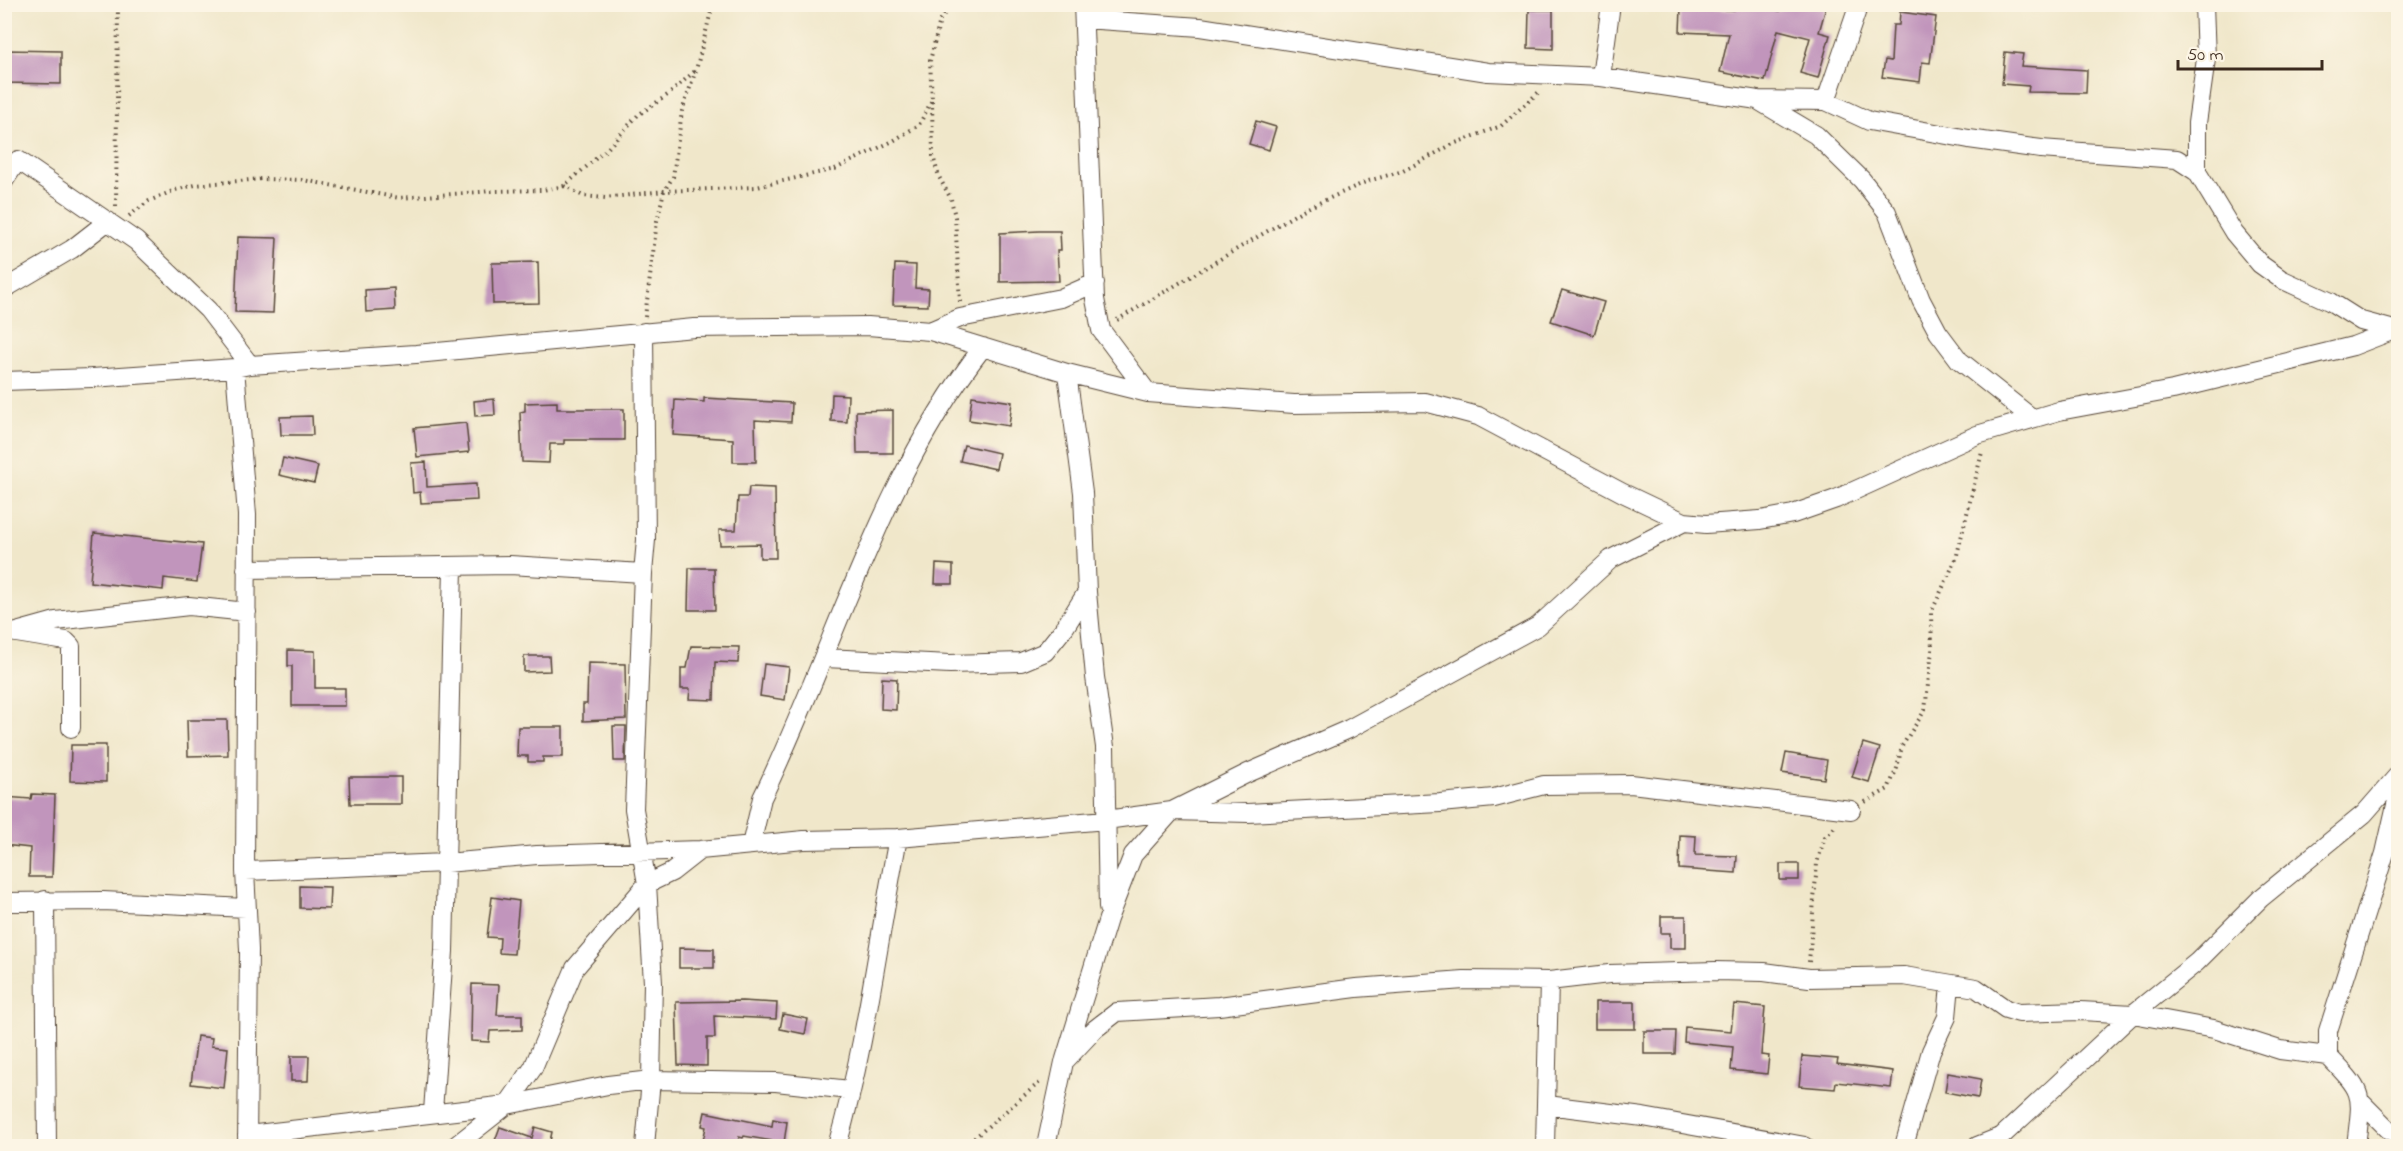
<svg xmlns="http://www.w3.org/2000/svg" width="2403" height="1151" font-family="'Indie Flower',sans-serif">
  <rect width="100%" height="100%" fill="#fcf5e5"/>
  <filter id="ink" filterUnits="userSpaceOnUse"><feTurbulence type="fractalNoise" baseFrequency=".0167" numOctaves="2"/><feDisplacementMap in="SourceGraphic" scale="12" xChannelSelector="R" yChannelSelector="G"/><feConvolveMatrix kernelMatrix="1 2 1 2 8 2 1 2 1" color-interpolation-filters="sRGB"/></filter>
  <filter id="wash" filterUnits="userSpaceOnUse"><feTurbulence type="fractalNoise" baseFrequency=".008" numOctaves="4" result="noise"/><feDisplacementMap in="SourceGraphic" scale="24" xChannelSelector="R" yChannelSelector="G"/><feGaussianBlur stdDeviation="1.35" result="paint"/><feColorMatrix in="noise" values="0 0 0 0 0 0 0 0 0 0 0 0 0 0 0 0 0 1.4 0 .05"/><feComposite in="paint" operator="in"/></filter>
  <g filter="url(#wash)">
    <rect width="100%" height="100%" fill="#f0e7ca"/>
    <g id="blocks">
      <path fill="#c195bc" d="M1736,4H1751L1780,11L1781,4H1827L1819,32L1830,35L1818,78L1800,73L1810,38L1778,30L1765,81L1720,72L1729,34L1680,32L1681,8L1734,10Z
        M1529,10H1553V49L1528,48Z
        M1900,12L1936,17L1930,63L1922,62L1920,82L1882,77L1885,60L1891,61L1893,25H1899Z
        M4,50L61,51V84L4,83Z
        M2005,52L2023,54L2021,66L2087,70L2086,93L2028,92L2029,86L2002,84Z
        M1256,121L1276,127L1269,150L1249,144Z
        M1039,231H1060L1061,250H1057L1059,281L1000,282V233Z
        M238,237L277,238L273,313L235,312Z
        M538,262L539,303L493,304L492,263Z
        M895,264L916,265L915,288L929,289L928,306L893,305Z
        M394,288L395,310L366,312L365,290Z
        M1562,290L1604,302L1594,335L1551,321Z
        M832,394L848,395L847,422L831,421Z
        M972,396L1012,402L1009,426L969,420Z
        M704,398L792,403L791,422L755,420L756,462H733V439L673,435L675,400L704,402Z
        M494,399L495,415L475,416L474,401Z
        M557,402V409H624V440H564V444H550L549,463L522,462L520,412L525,411V403Z
        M893,410V453H857L856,411Z
        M312,416L313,435H281L280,417Z
        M466,423L469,452L417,457L414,428Z
        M964,445L999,453L996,469L960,461Z
        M283,458L318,466L314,483L279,475Z
        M426,462L427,487L476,484L477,500L421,503L420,492L413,493L411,463Z
        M749,487L775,488L776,558H760V544L720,545L719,530H736L738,497H748Z
        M94,533L202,544L197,582L164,578L163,590L90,582Z
        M936,564L953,565V584H935Z
        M689,568H714L715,610H688Z
        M691,646L739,647L738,663L715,662L714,700L689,699L690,689H681V668H687Z
        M288,650L315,651V688H345V706H292V666H288Z
        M524,656H549L550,671L524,672Z
        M588,663L625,664L626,719L583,721V704H587Z
        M764,664L789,667L785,700L760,696Z
        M882,678L897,679L896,710L881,709Z
        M187,720H227L228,755L188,756Z
        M613,726H626L625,761H614Z
        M518,727H563V757H543V762H528V756H517Z
        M1863,743L1880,748L1869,782L1852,777Z
        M71,745H106V782L70,781Z
        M1786,753L1827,760L1824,779L1782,773Z
        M349,777H401V804H350Z
        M32,794L55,795L52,877H29L30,848L4,845V797L31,799Z
        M1680,835L1696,836L1695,855L1737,856L1736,873L1679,869Z
        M1780,864H1799V880H1780Z
        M300,886L330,887L329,909L300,908Z
        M492,897L519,901L514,954L499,953L500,938L487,937Z
        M1661,916H1686V948H1670V933H1661Z
        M679,948L714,949V968H679Z
        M472,984L499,985L497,1015H522V1030L490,1031L489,1042L471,1041Z
        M742,1001L777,1003L776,1019L714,1016L715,1038H707V1066L678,1065L676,1002Z
        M1595,1002H1635V1029H1595Z
        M1734,1004L1765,1007L1761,1055L1769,1056L1767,1074L1731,1070L1733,1047L1684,1042L1685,1027L1731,1031Z
        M783,1014L808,1019L805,1034L780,1029Z
        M1644,1031H1676L1675,1054H1644Z
        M197,1036L212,1038L211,1046L228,1048L224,1088L191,1084Z
        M291,1056H309L308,1081H291Z
        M1802,1056L1838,1059L1837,1064L1893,1071L1891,1088L1836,1082L1835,1089L1799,1086Z
        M1948,1073L1981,1079L1978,1098L1945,1092Z
        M705,1112L772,1126L773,1119L787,1122L784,1143L744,1136L743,1138L739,1137L737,1146H707V1142L703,1141L706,1127L702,1126Z
        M500,1127L532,1138L535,1127L552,1132L549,1146H493Z"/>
    </g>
  </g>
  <g filter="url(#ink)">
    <use href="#blocks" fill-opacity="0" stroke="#564638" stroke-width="1.5"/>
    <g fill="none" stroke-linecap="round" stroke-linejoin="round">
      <g stroke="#564638" stroke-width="20">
        <path id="minor" d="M1083,4L1095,299L1101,330L1148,393
          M1084,19L1200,27L1488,72L1601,77L1758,100L1826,101L1869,121L1969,139L2041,149L2177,159L2197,172L2234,233L2260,264L2281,279L2331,302L2361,321L2394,330
          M1601,77L1611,4
          M1759,101L1816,135L1862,180L1887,212L1921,300L1938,332L1959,360L2032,418
          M1826,101L1859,4
          M2197,172V123L2206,59L2204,4
          M4,181L18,160L136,241L208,310L250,365
          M4,289L72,249L108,221
          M930,331L960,318L1061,298L1095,283
          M235,368L247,515L245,871L249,950L247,1146
          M4,381L92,378L235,368L250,365L416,354L694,328L868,326L930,331L1067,373L1148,393L1294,404L1425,402L1478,416L1623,493L1684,522L1706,524L1760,520L1793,514L1836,499L1977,435L2059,411L2173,390L2353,346L2394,330H2398
          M246,569L510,565L643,573L634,809L647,884L653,983L651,1080L645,1146
          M643,573L646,540L644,332
          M1087,592L1095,677L1105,747L1108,908
          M4,631L66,641L71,646V728
          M20,631L56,621L189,606L247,612
          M825,658L950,664L1021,662L1045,652L1065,627L1087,592L1083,493L1067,373
          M751,845L762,798C835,648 879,480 983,347
          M245,871L446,863L537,855L700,850L804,840L898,838L1106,820L1172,811L1248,813L1440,803L1494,798L1544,785L1631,784L1851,810
          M45,900L47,1146
          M4,902L103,901L246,908
          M1065,1059L1108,919L1133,855L1172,811L1248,773L1349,729L1538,626L1611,559L1684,522
          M2361,1102L2388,1129L2398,1134
          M1547,1105L1643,1117L1805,1146
          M433,1112L444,951L453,567
          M247,1135L507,1105L608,1085L651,1080L776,1082L850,1090
          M455,1146L507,1105L533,1068L575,968L647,884L672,872L700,850
          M837,1146C866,1046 878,940 898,838
          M1046,1146L1064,1062L1095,1029L1117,1012L1219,1006L1356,988L1464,980L1549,981L1609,974L1715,971L1764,972L1809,978L1904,976L1976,988L2006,1009L2019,1013L2081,1011L2133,1014L2214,1029L2280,1050L2328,1056
          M1545,1146L1549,981
          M1904,1146L1931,1051L1947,1017L1950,985
          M1977,1146L2002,1136L2133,1014L2197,962L2261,898L2364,814L2398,775
          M2356,1146C2362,1093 2366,1095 2328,1056V1031L2385,853L2398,796"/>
      </g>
      <path stroke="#564638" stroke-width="4" stroke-dasharray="1.5 4.5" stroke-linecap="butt" d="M932,101L933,156L939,177L951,199L955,217L960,302
        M564,186L583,196L605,198L664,191L757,187L835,169L893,141L919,125L932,100L930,61L940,20L953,4
        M116,206L118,4
        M129,216L149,201L175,190L195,185L261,179L303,180L399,198L493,191L543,190L564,186L607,149L638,115L669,94L696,70
        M645,317L657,221L664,191L673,177L682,111L696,70L713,4
        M1117,320L1303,210L1368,181L1403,171L1453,144L1501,126L1540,91
        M1865,802L1888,789L1897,768L1902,746L1925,710L1932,650L1931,613L1956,559L1982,452
        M1809,962L1817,863L1825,837L1836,826
        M965,1146L1040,1082"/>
      <use href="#minor" stroke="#fff" stroke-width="18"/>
    </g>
  </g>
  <rect width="2403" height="1151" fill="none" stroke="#fcf5e5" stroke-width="24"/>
  <path d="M2178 60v9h144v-9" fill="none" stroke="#3b2a1e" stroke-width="3"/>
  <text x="2187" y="60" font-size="18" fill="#3b2a1e" stroke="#fcf5e5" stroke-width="4.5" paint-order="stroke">50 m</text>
</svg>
